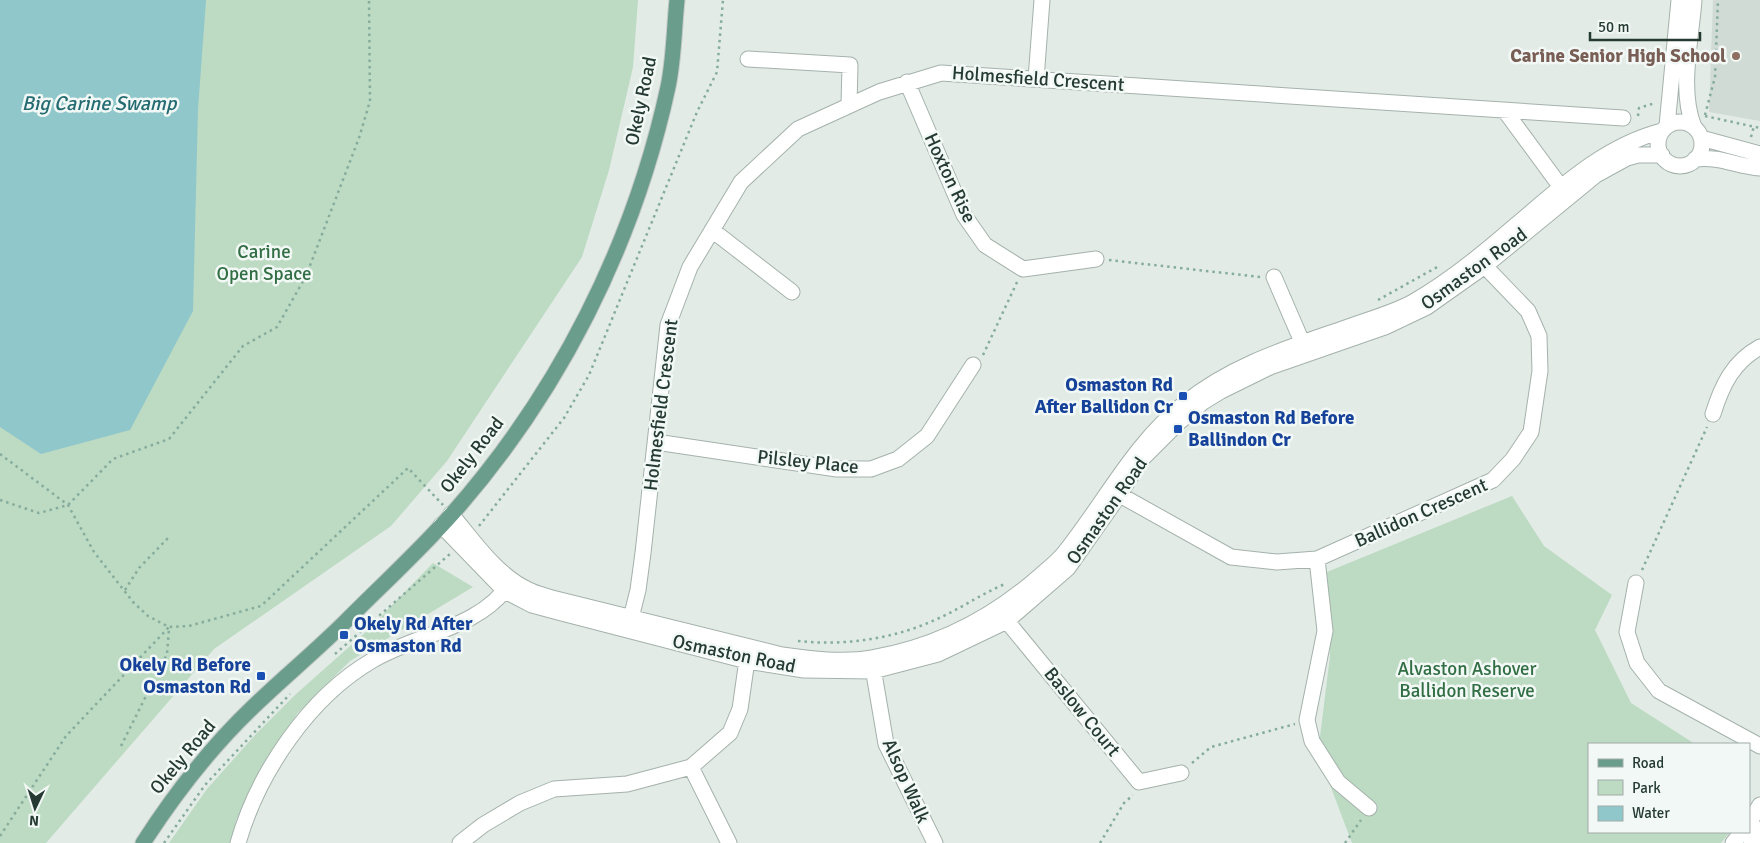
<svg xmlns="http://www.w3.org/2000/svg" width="1760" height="843" font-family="Signika,sans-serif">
  <rect width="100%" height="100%" fill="#e2ebe6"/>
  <path fill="#d0dbd5" d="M1713,0H1760V121L1709,112Z"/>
  <path fill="#bddac2" d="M0,0H638L633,67L609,170L582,257L447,461L391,526L214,649L46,843H0Z
    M1512,496L1544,546L1612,595L1595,630L1631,703L1695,744H1589V832H1730L1721,843H1352L1318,753L1330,656L1327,572Z
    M433,563L473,587L350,661L297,714L236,820L233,843H169L207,789L256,734L295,695L367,631Z"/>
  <path fill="#8fc7cb" d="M0,0H206L198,109L193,311L130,430L41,454L0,427Z"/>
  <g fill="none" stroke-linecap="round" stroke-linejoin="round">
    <g stroke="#a5b2ac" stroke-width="17">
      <path id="minor" d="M1694,0C1691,40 1679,91 1694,127
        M748,59L850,65L849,105
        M1036,79L1042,0
        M907,82L964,215L985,245L1023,269L1096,259
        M1505,111L1566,194
        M1658 144a22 22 0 1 1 44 0a22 22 0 1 1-44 0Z
        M1667,126L1679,0
        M1701,138L1760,154
        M1695,159C1720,156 1736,166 1760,168
        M712,230L792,292
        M1274,277L1306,351
        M1713,414C1722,385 1733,362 1760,347
        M656,442L837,469H871L898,459L927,436L973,365
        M1111,490L1231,557L1277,562L1317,559L1493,480L1513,459L1531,432L1540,371L1539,336L1528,311L1478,259
        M451,514C473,540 497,576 529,590C536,594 544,595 552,598L782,655C811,659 843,663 872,658C936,647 994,617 1042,574C1050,567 1059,560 1065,552C1105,502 1134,443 1185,403C1233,364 1291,347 1348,327C1370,319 1393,313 1413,302C1450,281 1484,253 1516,225C1561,187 1604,146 1662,131
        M441,525L505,591L532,605L558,612L747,661L804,670L873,671L938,654L1007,621L1068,568L1120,494L1141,460L1178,423L1203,402L1221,391L1270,367L1385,327L1427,307L1485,266L1596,175L1627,158L1638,155H1662
        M1317,559L1325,631L1307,720L1312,741L1338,782L1369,808
        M1636,583L1627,632L1637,663L1659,691L1760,746
        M1001,614L1139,782L1181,773
        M629,626L638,590L643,553L668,325L690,267L741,182L798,129L879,92L941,73L1623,118
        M872,662L886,744L935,843
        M691,767L729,843
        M1749,823L1760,805
        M238,843C258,773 309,697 373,660C417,634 481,628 510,583
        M460,843L483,825L520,803L554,789L627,784L691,767L730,733L740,709L748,653
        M1733,843L1742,832
        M1751,843L1760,829"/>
    </g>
    <g stroke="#c2c8c6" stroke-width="17">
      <path id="major" d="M143,843C174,795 211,747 253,707C283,678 317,650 347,620C382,585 419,551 452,514C559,393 634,244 668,87C674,59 674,29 677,0"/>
    </g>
    <path stroke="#85ac9d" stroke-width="2.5" stroke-dasharray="2.5 4" stroke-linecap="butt" d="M1705,115L1715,77L1718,0
      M1638,116L1639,108L1655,103
      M1705,116L1760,128
      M1751,137L1754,126
      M1109,260L1260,277
      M1378,300L1439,266
      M983,355L1018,280
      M0,454L68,505L94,552L133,602L148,616L169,627L189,626L261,606L408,468L443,505
      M0,500L39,513L68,505L113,459L169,439L243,346L277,327L306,276L359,138L370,101L369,0
      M479,526L564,418L589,375L697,112L717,72L723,0
      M1642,570L1707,427
      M125,590L139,568L169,537
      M798,641C845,646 894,639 937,619C960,609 981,594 1005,584
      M335,654L450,554
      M121,746L167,654L169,629
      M1192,763L1211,747L1295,724
      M0,836L66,736L169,627
      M164,843L205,785L290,694
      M1100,843L1124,803L1133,795
      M1345,843L1361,820"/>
    <use href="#minor" stroke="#fff" stroke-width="15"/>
    <use href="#major" stroke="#6a9d8c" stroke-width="15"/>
  </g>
  <circle fill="#8d6e63" stroke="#f2f8f5" stroke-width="2" cx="1736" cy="56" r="5"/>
  <g fill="#1a4fb4" stroke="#f2f8f5" stroke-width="2">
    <rect x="1178" y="391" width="10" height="10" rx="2.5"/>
    <rect x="1173" y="424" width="10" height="10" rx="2.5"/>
    <rect x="339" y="630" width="10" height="10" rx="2.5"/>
    <rect x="256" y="671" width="10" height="10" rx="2.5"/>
  </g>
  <g text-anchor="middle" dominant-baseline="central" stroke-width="5" stroke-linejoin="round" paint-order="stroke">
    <g font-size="19" font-weight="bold" fill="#785e54" stroke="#f2f8f5" text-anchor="end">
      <text x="1726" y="56">Carine Senior High School</text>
    </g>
    <g font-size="19" fill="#243a32" stroke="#f2f8f5">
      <text transform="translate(1038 79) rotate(4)">Holmesfield Crescent</text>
      <text transform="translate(641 101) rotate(-78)">Okely Road</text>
      <text transform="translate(950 178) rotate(65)">Hoxton Rise</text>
      <text transform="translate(1474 269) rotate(-36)">Osmaston Road</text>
      <text transform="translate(661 405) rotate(-83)">Holmesfield Crescent</text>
      <text transform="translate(472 455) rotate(-52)">Okely Road</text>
      <text transform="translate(808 462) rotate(6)">Pilsley Place</text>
      <text transform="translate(1107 511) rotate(-55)">Osmaston Road</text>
      <text transform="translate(1421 513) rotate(-24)">Ballidon Crescent</text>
      <text transform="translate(734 654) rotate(12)">Osmaston Road</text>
      <text transform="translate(1082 712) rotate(51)">Baslow Court</text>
      <text transform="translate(183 757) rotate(-50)">Okely Road</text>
      <text transform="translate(906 781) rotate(66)">Alsop Walk</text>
    </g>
    <g font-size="19" fill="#316e44" stroke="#f2f8f5">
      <text x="264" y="252">Carine<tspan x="264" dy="22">Open Space</tspan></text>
      <text x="1467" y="669">Alvaston Ashover<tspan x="1467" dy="22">Ballidon Reserve</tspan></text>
    </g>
    <g font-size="19" font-weight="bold" fill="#164399" stroke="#f2f8f5" text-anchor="end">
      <text x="1173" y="385">Osmaston Rd<tspan x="1173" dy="22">After Ballidon Cr</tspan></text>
      <text x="1188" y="418" text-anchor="start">Osmaston Rd Before<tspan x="1188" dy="22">Ballindon Cr</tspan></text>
      <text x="354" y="624" text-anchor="start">Okely Rd After<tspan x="354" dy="22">Osmaston Rd</tspan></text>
      <text x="251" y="665">Okely Rd Before<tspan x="251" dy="22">Osmaston Rd</tspan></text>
    </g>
    <g font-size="20" font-style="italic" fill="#236b71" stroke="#f2f8f5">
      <text x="99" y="103">Big Carine Swamp</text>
    </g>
  </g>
  <rect x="1588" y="743" width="162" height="90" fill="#f2f8f5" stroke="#a0aca7"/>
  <rect x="1598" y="759" width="25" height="8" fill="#6a9d8c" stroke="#a0aca7"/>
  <text x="1632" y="768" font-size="15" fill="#243a32">Road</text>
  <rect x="1598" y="780" width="25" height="15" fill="#bddac2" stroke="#a0aca7"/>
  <text x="1632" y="793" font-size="15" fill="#243a32">Park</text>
  <rect x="1598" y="806" width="25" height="15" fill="#8fc7cb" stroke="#a0aca7"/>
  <text x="1632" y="818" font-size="15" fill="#243a32">Water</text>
  <g transform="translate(35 808) rotate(184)" stroke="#f2f8f5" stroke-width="4" paint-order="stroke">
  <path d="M0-4L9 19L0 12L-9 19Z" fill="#243a32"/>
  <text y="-8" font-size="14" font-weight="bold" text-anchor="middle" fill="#243a32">N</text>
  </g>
  <path d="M1590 32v8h110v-8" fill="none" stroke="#243a32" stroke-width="2.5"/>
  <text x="1598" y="32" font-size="15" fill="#243a32" stroke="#f2f8f5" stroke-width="4" paint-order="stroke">50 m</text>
</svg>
